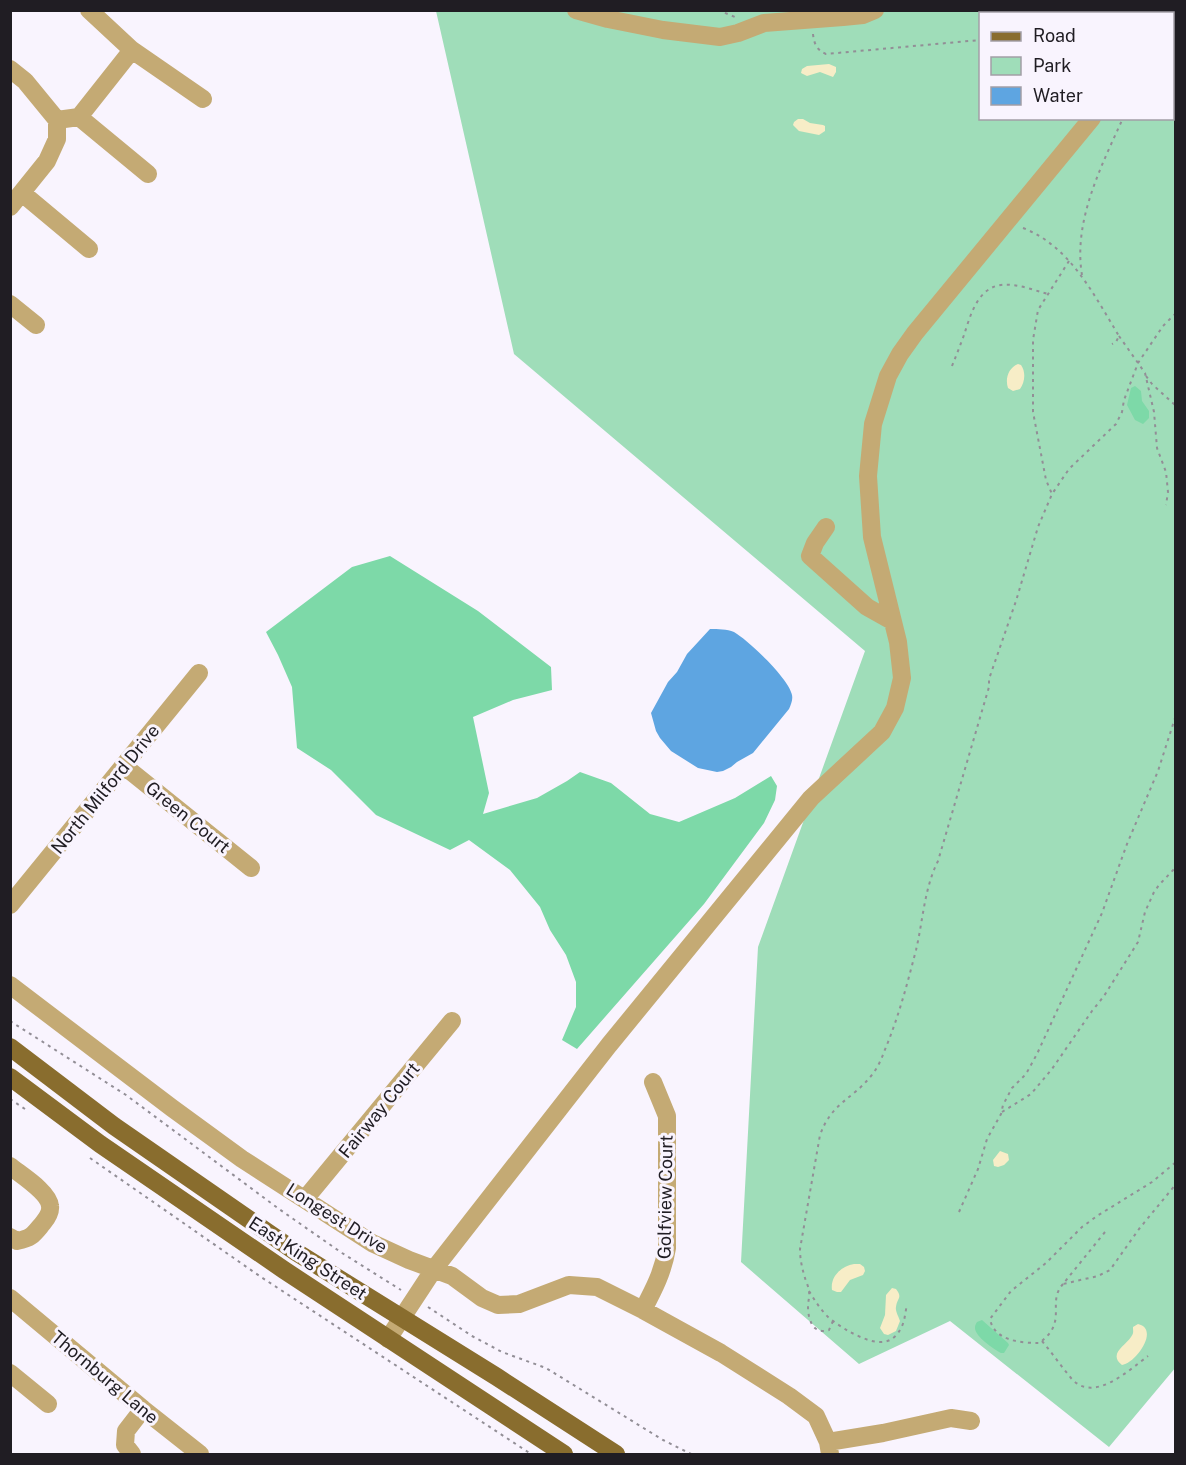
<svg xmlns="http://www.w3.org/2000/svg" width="1186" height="1465" font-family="'Public Sans',sans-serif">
  <rect width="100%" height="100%" fill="#f9f4fe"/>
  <path fill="#9fddb9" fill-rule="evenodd" d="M436,11H1175L1176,1367L1109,1447L950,1321L859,1364L741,1262L758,947L865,651L514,354ZM980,14H1172V118H980Z"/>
  <path fill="#7dd9a8" d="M1135,386L1141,391L1142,401L1149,411V418L1143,424L1135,420L1127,405L1131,388Z
    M390,556L478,611L551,667L552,690L513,700L473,717L489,793L483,814L537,798L567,781L580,772L611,783L650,814L679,822L735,798L771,776L777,786L775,800L764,823L704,904L577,1049L562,1040L576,1007V982L566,955L550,930L540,907L510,870L469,840L450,850L376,815L331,770L297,748L292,687L278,655L266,632L352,567Z
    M982,1320L1008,1343L1009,1345L1004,1353H1001C994,1349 974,1336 975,1327C975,1325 976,1324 977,1322Z"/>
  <path fill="#f7edc7" d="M829,64L836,67V72L833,77L820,72L807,76L801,73L802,69L807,66Z
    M798,119H803L810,123L823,125L825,126V131L819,135L799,131L793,125L794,122Z
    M1018,364L1021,365C1026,372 1025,382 1020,389L1013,391L1008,388C1005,379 1008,368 1018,364Z
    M1000,1151L1008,1154L1009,1160L1004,1165L998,1167L994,1166L993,1160Z
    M854,1264H860L864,1267L865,1271L863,1275L850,1280L841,1292H837L832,1290C830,1276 842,1266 854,1264Z
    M892,1288L896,1289C903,1298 897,1298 896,1307C895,1311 899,1317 900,1321L896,1331L888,1335L884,1334L880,1328L885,1315L886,1295Z
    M1138,1324C1160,1329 1136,1363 1122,1365C1108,1354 1125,1346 1131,1337C1134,1333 1133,1332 1133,1327Z"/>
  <path fill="#5ea5e1" d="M710,629C718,629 727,629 734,632C748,640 789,679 792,695C793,700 791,704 789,709L753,753L737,762L731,767L723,771L717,772L698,768L671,751L660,738L656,731L651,713L668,682L677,672L687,654Z"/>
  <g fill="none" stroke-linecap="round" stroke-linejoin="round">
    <path stroke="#928e96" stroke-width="2" stroke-dasharray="3 4.5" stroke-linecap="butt" d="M718,10L735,17
      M813,34C814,44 817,50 826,54L980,40
      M1023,228C1070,246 1094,295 1119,336L1116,342L1112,344
      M1069,261L1038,310L1033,340V412L1046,480L1052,494L1069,469L1116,424L1122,412L1124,400L1138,363L1163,326L1176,313
      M1082,275C1073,221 1101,167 1123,118
      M1119,336L1145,373L1154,412L1157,448L1166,472L1168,492L1166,505
      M952,366C956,356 960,346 964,335C970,317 977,288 1001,285C1016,283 1033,290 1048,294
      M1146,376L1152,384L1176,406
      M10,1021L126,1095L279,1209L342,1253L401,1290
      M10,1099L28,1111
      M1002,1112L1031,1094L1052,1069L1092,1011L1104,996L1138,942L1145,912L1154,892L1159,885L1176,867
      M90,1158L261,1277L531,1454
      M959,1212L978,1169L987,1139L1001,1114L1003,1105L1012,1088L1026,1074L1037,1054L1102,913L1127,844L1158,771L1176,715
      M1105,1232L1063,1284L1098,1276L1110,1270L1139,1229L1176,1184
      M1063,1284C1046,1303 1069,1322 1039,1343C1021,1343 994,1341 990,1319L1011,1291L1046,1263L1082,1227L1097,1216L1152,1182L1176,1162
      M809,1291C815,1301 821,1310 829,1318C835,1323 842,1327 848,1331C866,1340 889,1352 901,1328C905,1321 905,1313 907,1305
      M428,1307L472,1336L502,1352L546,1368L663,1440L691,1454
      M833,1321L829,1330C813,1335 808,1320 808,1306C808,1301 810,1296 809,1292C809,1287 806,1282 805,1278C802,1268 800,1259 800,1249L820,1135C832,1102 852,1100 871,1076C877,1069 881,1060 884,1052C898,1019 907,985 916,950C923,921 924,889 938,861L989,687V679L1016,601L1038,527L1052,494
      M1042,1341C1052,1353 1061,1366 1071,1378C1093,1404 1128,1371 1148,1356"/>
    <path stroke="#c4aa74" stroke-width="18" d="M576,10L608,19L663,30L720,37L738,33L764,23L843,17L863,15L875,10
      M1105,10L1107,14
      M132,50L203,99
      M10,69L25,81L57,120V139L47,161L10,207
      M79,117L148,174
      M57,120L79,117L132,50L89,10
      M22,193L89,249
      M10,304L36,325
      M826,527L815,543L810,556L867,607L892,621
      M124,766L251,868
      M10,905L199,673
      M10,985L172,1108L242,1159L372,1243L409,1260L452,1276L482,1298L498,1305L519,1304L569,1285L597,1287L643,1310L721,1353L789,1396L816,1416L828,1442L830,1454
      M10,1166C21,1175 49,1192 50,1206C51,1212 47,1218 43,1223C33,1235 32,1238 17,1241L10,1237
      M305,1199L452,1021
      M10,1298L143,1409L200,1454
      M643,1310C654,1289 663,1272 667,1248V1116L653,1082
      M388,1339L434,1269L609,1045L811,798L882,732L895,708L902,678L898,642L872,537L868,476L873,424L888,376L900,354L915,333L1092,118
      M10,1373L48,1404
      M828,1442L883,1433L951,1418L971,1421
      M132,1454L125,1445L126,1431L143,1409"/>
    <path stroke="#896d2e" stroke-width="18" d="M10,1047L114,1126L296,1252L497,1377L616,1454
      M10,1077L100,1144L284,1270L564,1454"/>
  </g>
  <g text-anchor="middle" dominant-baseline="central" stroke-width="6" stroke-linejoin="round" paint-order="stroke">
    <g font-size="18" fill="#201d23" stroke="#f9f4fe">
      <text transform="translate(105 789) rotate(-51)">North Milford Drive</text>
      <text transform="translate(188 817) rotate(39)">Green Court</text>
      <text transform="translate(379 1110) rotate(-51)">Fairway Court</text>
      <text transform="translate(665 1197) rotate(-89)">Golfview Court</text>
      <text transform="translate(337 1218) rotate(32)">Longest Drive</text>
      <text transform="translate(308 1258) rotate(33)">East King Street</text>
      <text transform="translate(105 1377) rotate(40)">Thornburg Lane</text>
    </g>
  </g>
  <rect width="1186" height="1465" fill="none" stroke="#201d23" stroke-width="24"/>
  <rect x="979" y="12" width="195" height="108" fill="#f9f4fe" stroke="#a29ea6" stroke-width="1.5"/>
  <rect x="991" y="32" width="30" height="9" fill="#896d2e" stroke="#a29ea6" stroke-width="1.5"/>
  <text x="1033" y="42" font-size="18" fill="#201d23">Road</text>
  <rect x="991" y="57" width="30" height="18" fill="#9fddb9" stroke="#a29ea6" stroke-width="1.5"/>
  <text x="1033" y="72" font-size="18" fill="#201d23">Park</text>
  <rect x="991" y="87" width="30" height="18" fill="#5ea5e1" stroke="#a29ea6" stroke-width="1.5"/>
  <text x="1033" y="102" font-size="18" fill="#201d23">Water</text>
</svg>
